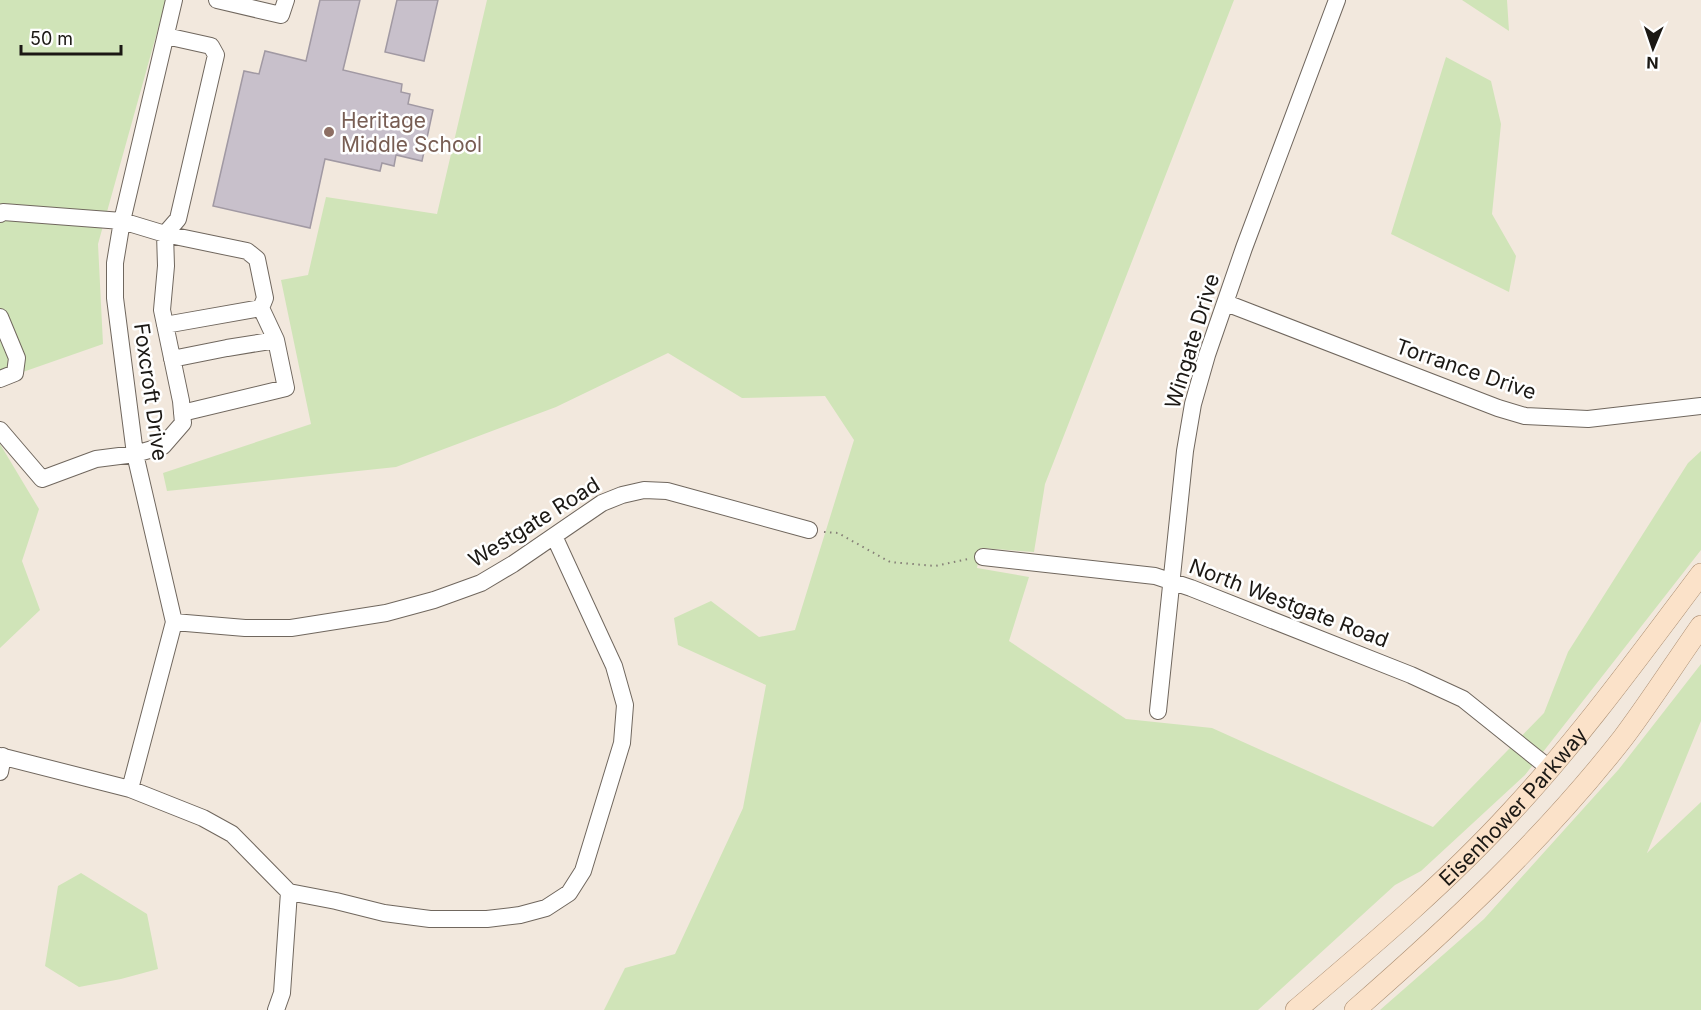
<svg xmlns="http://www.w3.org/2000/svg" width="1701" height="1010" font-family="Inter,sans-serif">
  <rect width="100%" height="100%" fill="#f2e8dd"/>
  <path fill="#d0e4b8" d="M0,0H166L98,244L103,344L0,380Z
    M487,0H1234L1045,484L1034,552L981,548L977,568L1029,577L1009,641L1126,719L1212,728L1433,827L1544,713L1568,652L1688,463L1701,451V550L1525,775L1421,871L1395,885L1258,1010H604L625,968L675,954L743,808L766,685L678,645L674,618L711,601L759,637L795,630L854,440L825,396L742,398L668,353L556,407L396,467L167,491L163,473L311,424L281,280L308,275L326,197L437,214Z
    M1462,0H1507L1509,31Z
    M1446,57L1491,81L1501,124L1492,214L1516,256L1509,292L1391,234Z
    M0,444L39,509L22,561L40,610L0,648Z
    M1701,664V721L1647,853L1701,802V1010H1380L1484,919L1619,769Z
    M81,873L147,914L158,969L121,979L79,987L45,966L58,886Z"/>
  <path fill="#c8c0cb" stroke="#a199a3" stroke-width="1.5" d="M320,0H360L343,70L402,84L401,92L410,94L408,104L433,110L422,161L396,155L394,166L382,163L380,171L325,159L310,228L213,206L244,71L259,74L265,51L306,61Z
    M397,0H438L424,61L385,52Z"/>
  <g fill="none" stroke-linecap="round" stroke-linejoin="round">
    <g stroke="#70675e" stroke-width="18">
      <path id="minor" d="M217,0L281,15L286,0
        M0,214L3,212L122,221L165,234L178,219L216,55L211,46L166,36
        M1226,303L1498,408L1525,416L1588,419L1701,406
        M0,317L17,358L15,373L0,379
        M165,325L261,308
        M172,359L227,348L276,340L286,388L182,413
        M0,430L42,479L96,459L135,454L163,446L183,423L181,401L162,310L166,266L165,234L247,251L257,259L265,298L261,308L276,340
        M983,557L1155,576L1191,588L1411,675L1463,699L1549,768
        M174,622L245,628H291L386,613L434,600L481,583L513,564L602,503L622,495L644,490L667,491L809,530
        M1158,711L1185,451L1193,404L1207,355L1244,248L1337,0
        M0,756L130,789L203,818L232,834L289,892L336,901L384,913L430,919H487L520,915L546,908L569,893L583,871L622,743L625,705L614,666L554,536
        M0,772L3,756
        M130,789L174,622L135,454L115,298V263L122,221L174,0
        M276,1010L282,993L289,892"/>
    </g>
    <g stroke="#ab8e72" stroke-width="22">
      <g id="major">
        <path id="s1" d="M1296,1010C1370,947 1445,884 1511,812C1580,738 1640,655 1701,574"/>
        <path d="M1355,1010C1451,926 1544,839 1623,738C1650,702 1675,663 1701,626"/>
      </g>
    </g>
    <path stroke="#857f77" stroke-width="2" stroke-dasharray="1.5 4.5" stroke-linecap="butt" d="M824,532L838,533L890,562L935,566L968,559"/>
    <use href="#minor" stroke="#fff" stroke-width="16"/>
    <use href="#major" stroke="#fbe2c9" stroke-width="21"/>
  </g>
  <circle fill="#8d6e63" stroke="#fff" stroke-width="2" cx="329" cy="132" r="6"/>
  <g text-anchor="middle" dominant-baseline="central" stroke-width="5" stroke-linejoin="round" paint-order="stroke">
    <g font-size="21" fill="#785e54" stroke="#fff" text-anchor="start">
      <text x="341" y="120">Heritage<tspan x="341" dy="24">Middle School</tspan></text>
    </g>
    <g font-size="21" fill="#1b1814" stroke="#fff">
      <text transform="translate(1192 341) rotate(-73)">Wingate Drive</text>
      <text transform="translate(1466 369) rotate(19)">Torrance Drive</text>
      <text transform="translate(151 392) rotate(82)">Foxcroft Drive</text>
      <text transform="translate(534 522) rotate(-32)">Westgate Road</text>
      <text transform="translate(1289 603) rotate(21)">North Westgate Road</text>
      <text stroke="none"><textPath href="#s1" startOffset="298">Eisenhower Parkway</textPath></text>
    </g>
  </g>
  <g transform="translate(1653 48) rotate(182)" stroke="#ffffff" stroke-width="4.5" paint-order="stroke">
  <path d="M0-4.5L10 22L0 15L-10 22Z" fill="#1b1814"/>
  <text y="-9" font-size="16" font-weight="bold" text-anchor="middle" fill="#1b1814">N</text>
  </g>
  <path d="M21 45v9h100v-9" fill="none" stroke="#1b1814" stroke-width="3"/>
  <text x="30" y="45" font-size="18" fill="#1b1814" stroke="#ffffff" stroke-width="4.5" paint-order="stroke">50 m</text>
</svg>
